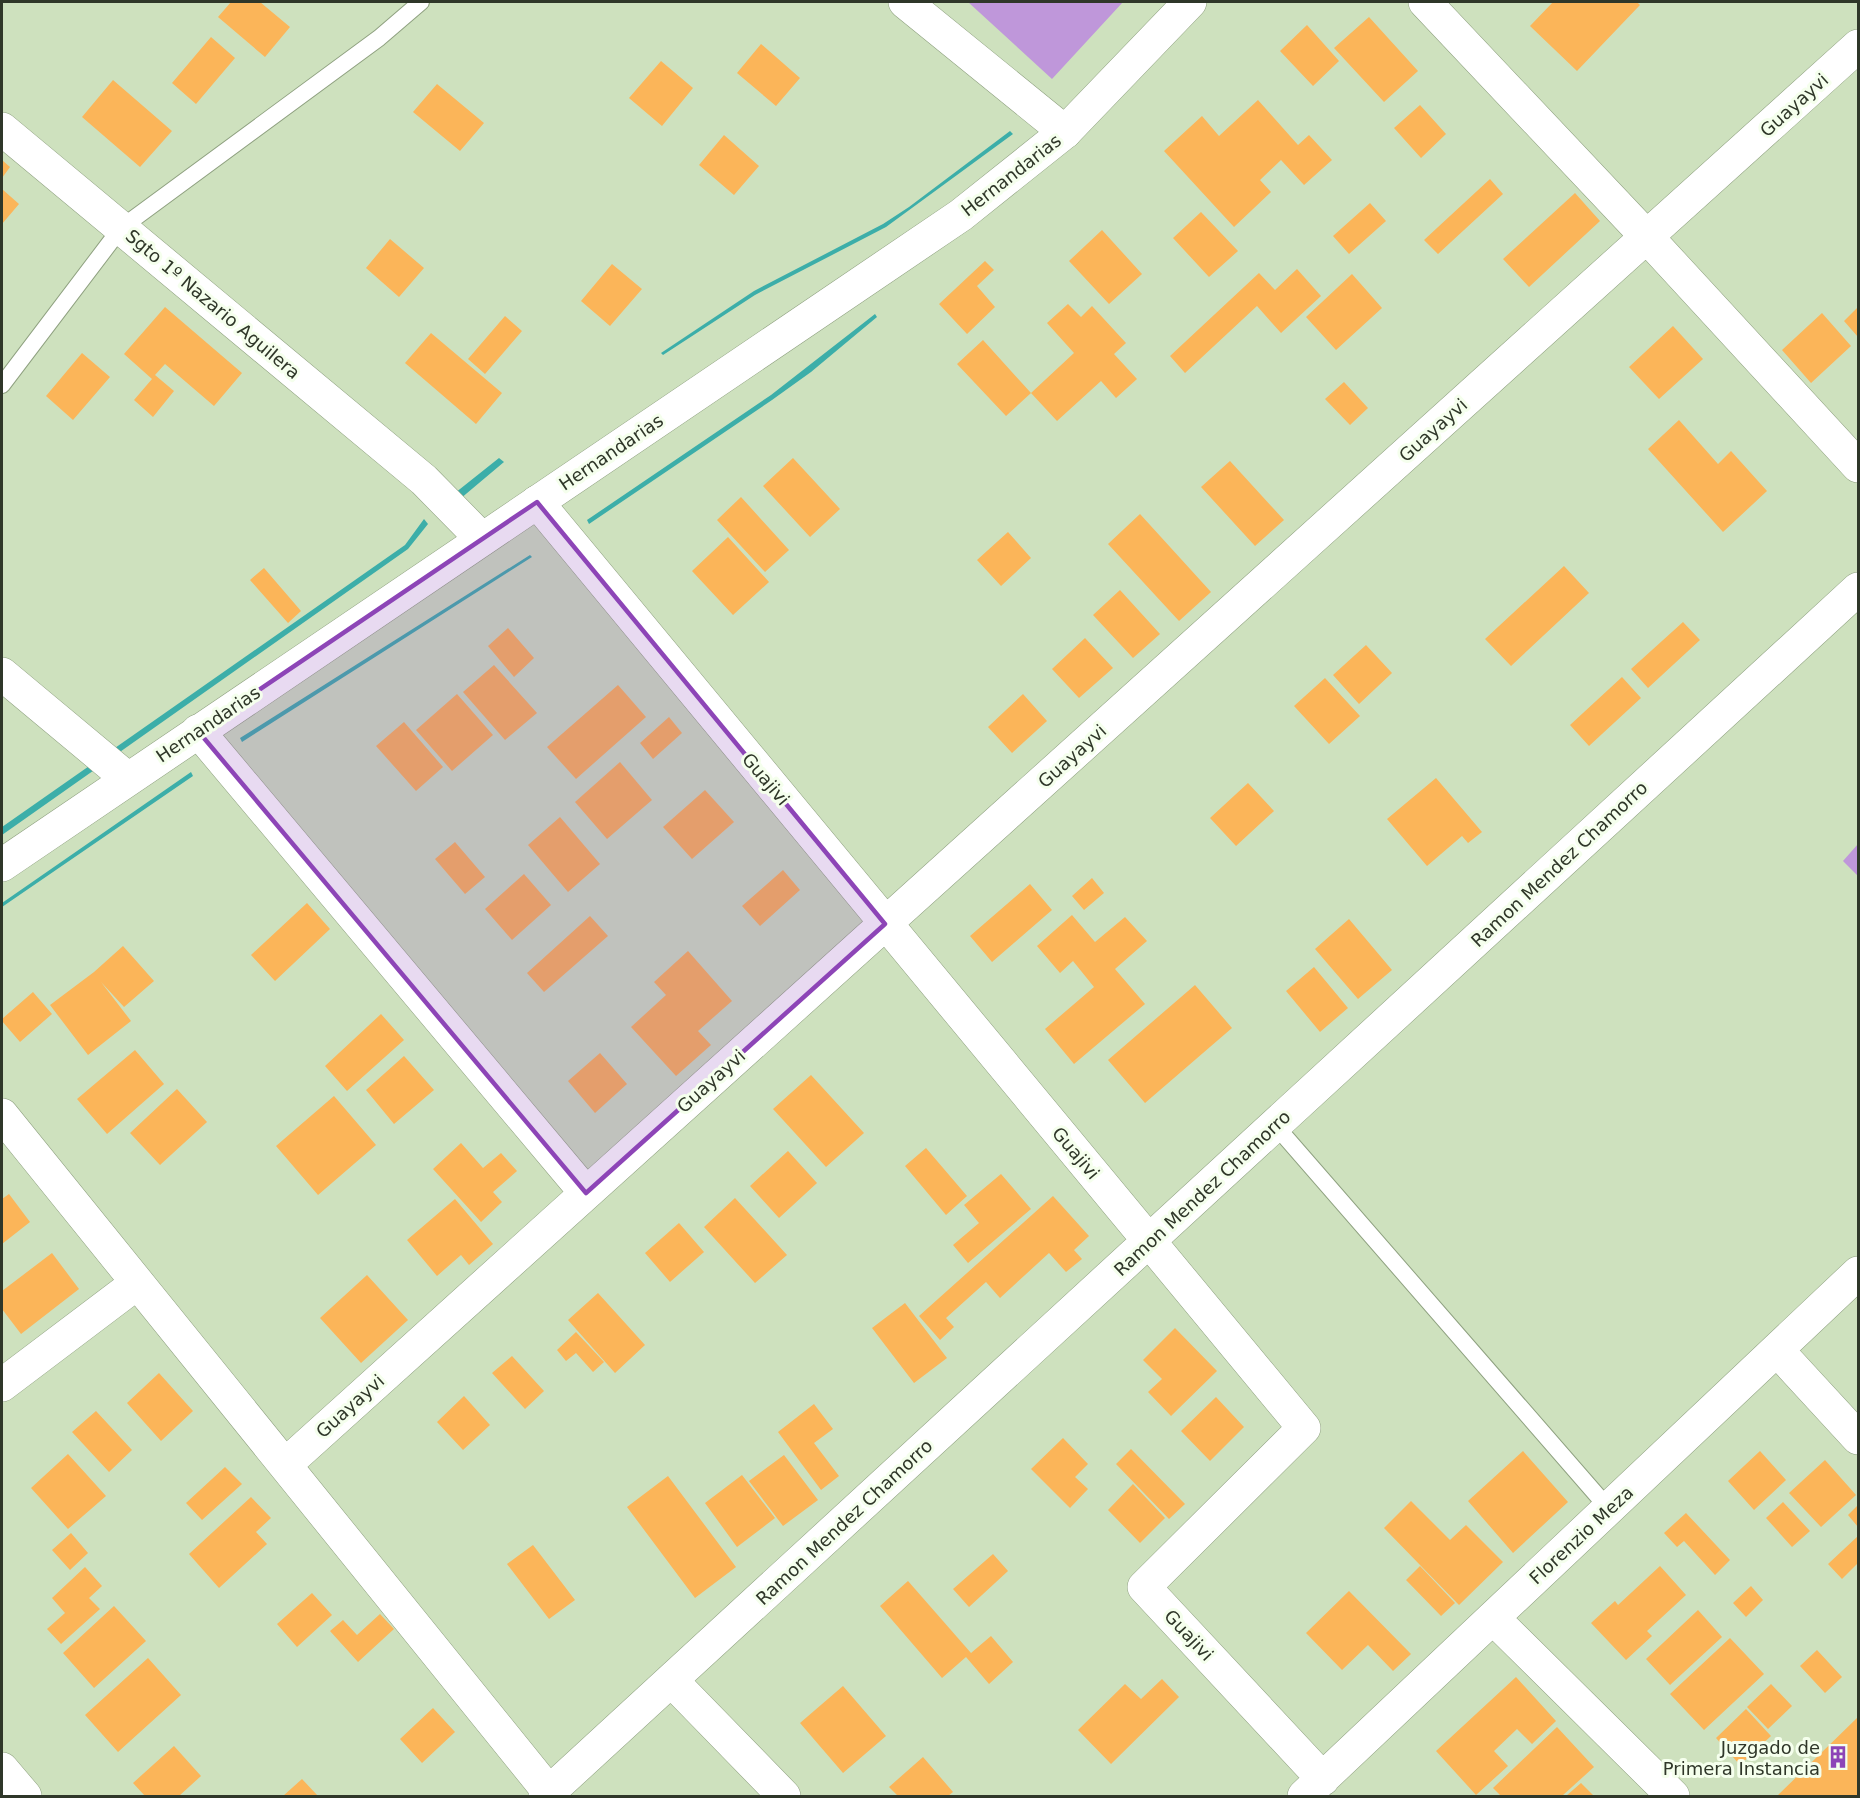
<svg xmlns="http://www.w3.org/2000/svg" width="1860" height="1798" font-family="'DejaVu Sans',sans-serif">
  <rect width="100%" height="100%" fill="#cee1be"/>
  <path fill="#bf97da" d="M968,2H1123L1052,79Z
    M1858,844V876L1843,861Z"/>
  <path fill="#3caea9" d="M1010,131L1013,134L886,227L755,295L663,355L661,353L754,291L883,224L909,207Z
    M875,314L877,317L811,372L772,400L589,524L587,520L771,395Z
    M499,458L504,462L460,499L455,493Z
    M424,519L428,524L408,549L2,835V827L405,545Z
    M530,555L532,557L242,742L240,738Z
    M191,772L193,776L2,907V903Z"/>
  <path fill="#fbb559" d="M231,2H260L290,27L265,57L218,17Z
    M1553,2H1637L1640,5L1577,71L1530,26Z
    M1369,17L1418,71L1384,102L1334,48Z
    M1307,25L1339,61L1313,86L1280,51Z
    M211,37L235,58L196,104L172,83Z
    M761,44L800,78L776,106L737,73Z
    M661,61L693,88L662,126L629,98Z
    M113,80L172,131L140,167L82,117Z
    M437,84L484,123L460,151L413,112Z
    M1258,100L1298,145L1309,135L1332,160L1304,185L1281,160L1260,180L1271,192L1234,227L1164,151L1202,116L1219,136Z
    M1420,105L1446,134L1421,158L1394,128Z
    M724,135L759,166L734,195L699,165Z
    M2,160L10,167L2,178Z
    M1490,179L1503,194L1438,254L1424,240Z
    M2,189L19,204L2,224Z
    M1575,193L1600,221L1529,287L1503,259Z
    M1370,203L1386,221L1349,254L1333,236Z
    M1201,212L1238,251L1209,277L1173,238Z
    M1102,230L1142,274L1109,304L1069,261Z
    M390,239L424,268L399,297L366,268Z
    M985,261L994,270L977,286L995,307L967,334L939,304Z
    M612,264L642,289L610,326L581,301Z
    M1297,269L1321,296L1281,333L1257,306L1185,373L1170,356L1259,273L1275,290Z
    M1352,274L1382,308L1336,350L1306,317Z
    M1068,304L1081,317L1092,306L1126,343L1114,354L1137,379L1116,398L1101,381L1057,421L1031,393L1006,416L957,364L983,340L1031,393L1074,353L1047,323Z
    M165,307L242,373L214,406L165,364L155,375L174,391L153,417L134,400L152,379L124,354Z
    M1858,307V337L1844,321Z
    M1822,313L1851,346L1811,383L1782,350Z
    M505,316L522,331L485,374L468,359Z
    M1673,326L1703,359L1659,399L1629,367Z
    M431,333L502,393L476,424L405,363Z
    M82,353L110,377L73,420L46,396Z
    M1344,382L1368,408L1350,425L1325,399Z
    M1679,420L1718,464L1731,451L1767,491L1723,532L1648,449Z
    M793,458L840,509L810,537L763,486Z
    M1230,461L1284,520L1255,546L1201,487Z
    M741,497L789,550L765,572L717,520Z
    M1140,514L1211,592L1179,621L1108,544Z
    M1008,532L1031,558L1001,586L977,560Z
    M728,537L769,582L733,615L692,571Z
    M1564,566L1589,593L1511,666L1485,639Z
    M264,568L301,611L288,623L250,580Z
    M1120,590L1160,634L1133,658L1093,615Z
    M1683,622L1700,640L1648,688L1631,669Z
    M508,628L534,658L514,677L488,646Z
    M1085,638L1113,668L1079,698L1052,669Z
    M1366,645L1392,673L1359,704L1333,675Z
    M494,665L537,713L505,740L463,692Z
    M1622,677L1641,698L1589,746L1570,725Z
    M1325,678L1360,716L1329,744L1294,706Z
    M618,685L646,717L576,779L547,747Z
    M457,694L493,735L452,771L416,730Z
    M1023,694L1047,721L1012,753L988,727Z
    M669,717L682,733L653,759L640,743Z
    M404,722L443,767L416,791L376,746Z
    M620,762L652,800L607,839L575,802Z
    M1436,778L1482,832L1468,843L1462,836L1427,866L1387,819Z
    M1248,783L1274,811L1236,846L1210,818Z
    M705,790L734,822L692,859L663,827Z
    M560,817L600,864L568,892L528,845Z
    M455,842L485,877L465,894L435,859Z
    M783,870L800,890L760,926L742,906Z
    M524,874L551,905L512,940L485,909Z
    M1092,878L1104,893L1084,910L1072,896Z
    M1030,884L1052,910L992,962L970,936Z
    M307,903L330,929L275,981L251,955Z
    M1072,915L1095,942L1125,917L1147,941L1115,969L1145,1004L1074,1064L1045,1029L1094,987L1073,961L1060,973L1037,946Z
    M590,916L608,936L544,992L527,973Z
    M1349,919L1392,970L1358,999L1315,949Z
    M123,946L154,981L124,1007L101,982L131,1021L88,1055L50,1005L94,972Z
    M688,951L732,1001L698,1031L711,1045L676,1076L631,1027L666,995L654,982Z
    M1314,967L1348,1008L1320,1032L1286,991Z
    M1195,985L1232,1028L1145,1103L1108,1060Z
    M33,992L52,1014L20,1042L2,1021V1019Z
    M381,1014L404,1040L347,1091L325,1066Z
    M135,1050L164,1084L107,1134L77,1099Z
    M600,1053L627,1084L595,1113L568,1081Z
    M404,1056L434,1090L394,1124L366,1090Z
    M811,1075L864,1133L826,1167L773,1109Z
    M177,1089L207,1122L160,1165L130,1133Z
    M334,1096L376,1145L318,1195L276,1146Z
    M461,1143L483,1168L501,1153L517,1171L493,1192L502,1202L481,1222L433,1169Z
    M926,1148L967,1196L946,1215L905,1166Z
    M788,1151L817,1183L779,1218L750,1186Z
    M1001,1174L1031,1209L968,1263L953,1245L979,1223L964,1205Z
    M9,1194L30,1222L2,1244V1199Z
    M1053,1196L1089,1236L1074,1250L1082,1259L1066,1272L1049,1253L1000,1298L986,1282L946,1318L954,1327L940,1340L919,1316Z
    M735,1198L787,1255L755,1283L704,1227Z
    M455,1199L493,1244L469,1265L461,1255L437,1276L407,1240Z
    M679,1223L704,1252L670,1282L645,1253Z
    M52,1253L79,1289L21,1334L2,1309V1291Z
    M367,1275L408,1320L361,1363L320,1318Z
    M598,1293L645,1345L615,1373L568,1320Z
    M905,1303L947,1358L914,1383L872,1328Z
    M1175,1328L1217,1371L1171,1416L1148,1392L1162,1379L1143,1360Z
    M576,1332L604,1362L593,1372L576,1353L566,1361L557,1350Z
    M512,1356L544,1391L525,1409L492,1373Z
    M159,1373L193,1411L161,1441L127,1403Z
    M464,1396L490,1425L463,1450L437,1422Z
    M1216,1397L1244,1427L1210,1461L1181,1431Z
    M814,1404L833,1429L814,1443L839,1476L821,1490L778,1432Z
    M96,1411L132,1450L109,1472L72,1432Z
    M1063,1438L1088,1464L1075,1477L1088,1489L1070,1508L1031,1469Z
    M1131,1449L1185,1504L1169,1519L1116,1464Z
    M1523,1451L1568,1502L1513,1553L1468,1501Z
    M1760,1451L1786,1480L1754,1510L1728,1481Z
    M68,1454L106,1496L68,1529L31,1488Z
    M784,1455L818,1500L783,1526L749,1481Z
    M1825,1460L1856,1495L1821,1527L1789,1493Z
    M225,1467L242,1484L202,1520L186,1503Z
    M742,1475L775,1518L737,1547L705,1503Z
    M668,1476L736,1567L695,1598L627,1507Z
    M1133,1484L1165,1518L1140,1543L1108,1510Z
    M251,1497L271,1518L256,1532L267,1544L219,1588L189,1554Z
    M1411,1501L1450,1540L1466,1525L1503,1562L1459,1605L1384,1528Z
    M1783,1502L1810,1531L1792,1547L1766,1518Z
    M1858,1505V1527L1848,1515Z
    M1686,1513L1730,1560L1715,1575L1684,1541L1677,1547L1664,1533Z
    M71,1533L88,1553L70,1570L52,1550Z
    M1858,1536V1563L1842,1579L1828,1564Z
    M533,1545L575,1600L549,1619L507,1564Z
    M993,1554L1008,1571L969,1607L953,1589Z
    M1420,1566L1455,1603L1441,1616L1406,1580Z
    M1660,1566L1686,1595L1647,1631L1652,1636L1626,1660L1591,1623L1615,1601L1618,1605Z
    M85,1567L102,1586L89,1598L100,1609L61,1644L47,1629L65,1613L52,1598Z
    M908,1581L971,1653L991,1636L1013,1662L989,1684L966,1657L942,1678L880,1606Z
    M1751,1586L1763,1600L1746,1617L1733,1603Z
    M1349,1591L1411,1654L1393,1671L1368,1645L1342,1670L1306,1633Z
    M312,1593L332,1615L297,1647L277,1624Z
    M114,1606L146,1641L94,1688L63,1653Z
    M1698,1610L1722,1637L1670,1685L1646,1659Z
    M380,1614L394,1629L358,1662L330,1631L343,1620L357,1635Z
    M1730,1638L1764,1674L1704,1730L1670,1694Z
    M1817,1650L1842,1677L1825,1693L1800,1666Z
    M148,1658L181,1695L118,1752L85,1715Z
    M1516,1677L1556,1721L1532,1744L1517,1729L1494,1751L1508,1766L1476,1795L1436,1751Z
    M1162,1679L1179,1697L1111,1764L1078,1730L1125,1684L1141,1699Z
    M1771,1684L1792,1706L1768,1729L1747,1707Z
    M843,1686L886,1736L843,1773L800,1723Z
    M433,1708L455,1732L422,1763L400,1739Z
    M1746,1709L1771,1736L1740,1765L1716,1738Z
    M1858,1717V1796H1777Z
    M1557,1727L1594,1767L1562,1796H1501L1493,1788Z
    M174,1746L201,1776L179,1796H145L133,1783Z
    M923,1757L953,1792L948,1796H898L889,1787Z
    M302,1779L318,1796H283Z
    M1581,1783L1594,1796H1566Z"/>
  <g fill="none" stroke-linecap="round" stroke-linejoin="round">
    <g stroke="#8fa180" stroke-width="18">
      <path id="service" d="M2,385L121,228L379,38L421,2
        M1275,1125L1609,1509"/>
    </g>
    <g stroke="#8fa180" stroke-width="34">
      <path id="minor" d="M905,2L1065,132
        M1425,2L1647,237L1858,466
        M2,129L424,480L482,539
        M537,502L1304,1428L1144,1587L1323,1779
        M2,674L128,779
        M198,731L586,1193
        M2,1115L549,1792
        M1777,1350L1858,1438
        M2,1385L137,1283
        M285,1465L1858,46
        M1493,1618L1673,1796
        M671,1680L784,1796
        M2,1769L25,1796
        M545,1796L1858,589
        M1304,1796L1858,1273"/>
    </g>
    <g stroke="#8fa180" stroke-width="34">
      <path id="tertiary" d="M2,865L961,215L1065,132L1190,2"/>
    </g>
    <use href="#service" stroke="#fff" stroke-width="16"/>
    <use href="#minor" stroke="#fff" stroke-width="33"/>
    <use href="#tertiary" stroke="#fff" stroke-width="33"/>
  </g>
  <path fill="#8d45b7" fill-opacity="0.2" stroke="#8d45b7" stroke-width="4.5" stroke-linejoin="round" d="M537,502L885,924L586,1193L198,731Z"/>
  <defs>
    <g id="building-bare" transform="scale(1.8)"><path d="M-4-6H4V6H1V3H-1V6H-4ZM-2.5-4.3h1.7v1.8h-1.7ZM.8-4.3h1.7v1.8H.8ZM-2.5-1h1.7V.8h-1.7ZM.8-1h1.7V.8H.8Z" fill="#8d45b7" stroke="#f5ffed" stroke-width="2.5" paint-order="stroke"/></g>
  </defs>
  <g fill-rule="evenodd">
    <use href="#building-bare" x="1838" y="1757"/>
  </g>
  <g text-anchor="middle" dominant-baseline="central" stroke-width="6" stroke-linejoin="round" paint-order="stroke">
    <g font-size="18" fill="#2f3729" stroke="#f5ffed">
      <text transform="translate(1794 105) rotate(-42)">Guayayvi</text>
      <text transform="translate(1011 175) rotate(-38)">Hernandarias</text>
      <text transform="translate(213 304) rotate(40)">Sgto 1º Nazario Aguilera</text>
      <text transform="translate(1433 430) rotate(-42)">Guayayvi</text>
      <text transform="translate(611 452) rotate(-34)">Hernandarias</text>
      <text transform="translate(208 724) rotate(-34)">Hernandarias</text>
      <text transform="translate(1072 756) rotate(-42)">Guayayvi</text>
      <text transform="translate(766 779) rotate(50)">Guajivi</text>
      <text transform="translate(1559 864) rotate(-43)">Ramon Mendez Chamorro</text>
      <text transform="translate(711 1081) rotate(-42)">Guayayvi</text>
      <text transform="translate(1076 1153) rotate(50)">Guajivi</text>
      <text transform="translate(1202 1193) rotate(-43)">Ramon Mendez Chamorro</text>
      <text transform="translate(350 1406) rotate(-42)">Guayayvi</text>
      <text transform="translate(844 1522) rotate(-43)">Ramon Mendez Chamorro</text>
      <text transform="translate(1581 1535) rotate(-43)">Florenzio Meza</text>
      <text transform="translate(1189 1635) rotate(47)">Guajivi</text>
    </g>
    <g font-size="18" fill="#2f3729" stroke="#f5ffed" text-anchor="end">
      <text x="1820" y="1747">Juzgado de<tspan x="1820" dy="21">Primera Instancia</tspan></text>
    </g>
  </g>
  <rect width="1860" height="1798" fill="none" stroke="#2f3729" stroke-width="6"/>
</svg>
